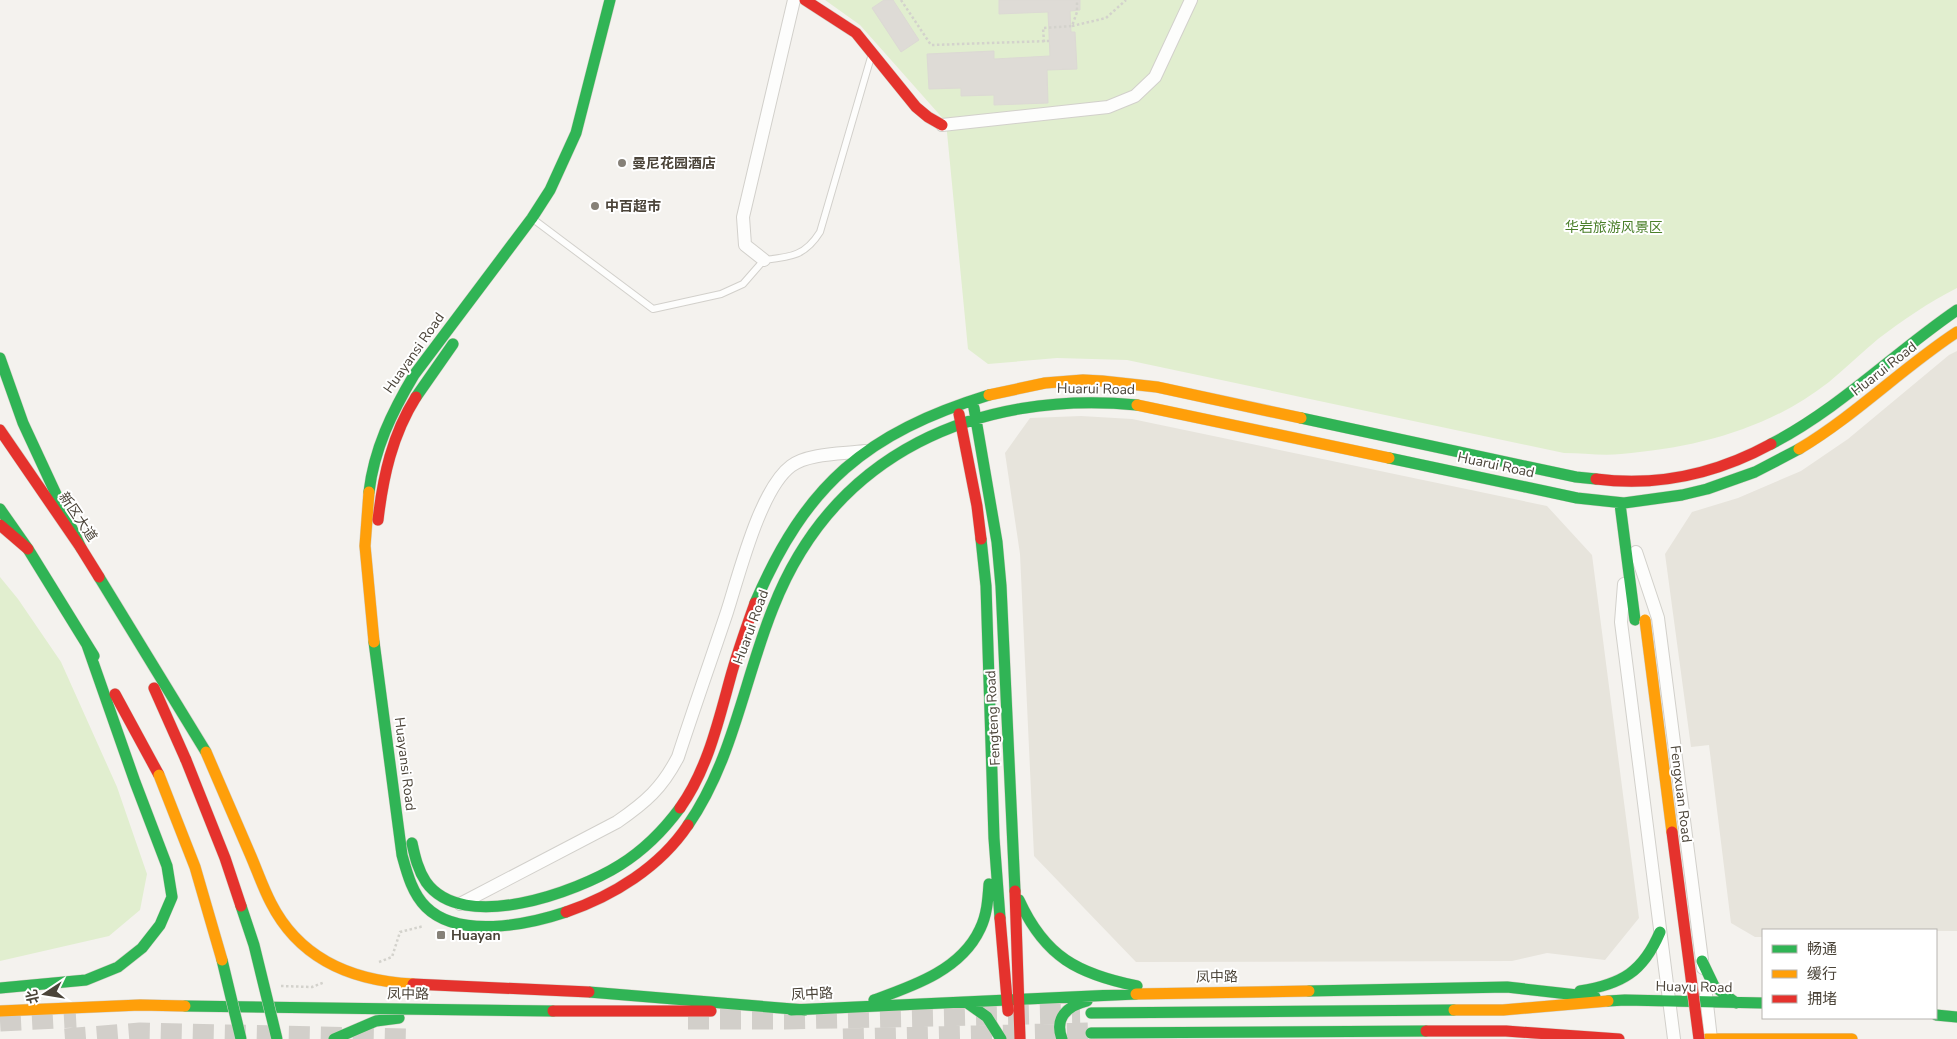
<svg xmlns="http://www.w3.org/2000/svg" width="1957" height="1039" font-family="'Nunito Sans','Noto Sans SC',sans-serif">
  <rect width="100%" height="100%" fill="#f4f2ee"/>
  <path fill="#e7e4dc" d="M1957,351V931L1763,930V937H1755L1731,923L1709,745L1691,747L1665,554L1692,512L1738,498L1801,471L1848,439L1949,355Z
    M1081,416L1132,419L1547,506L1592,555L1639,918L1605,960L1547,953L1512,961L1136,962L1034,856L1020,554L1005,453L1030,418Z"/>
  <path fill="#e1eecf" d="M825,0H1957V288C1929,302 1903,320 1878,339C1861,353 1846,368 1829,382C1769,429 1696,448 1621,454C1602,456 1583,453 1564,453L1127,360L1057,358L988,364L968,349L946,122L860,25Z
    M0,577L18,599L61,662L117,787L147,874L140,910L109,936L0,961Z"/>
  <path fill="#dedbd6" stroke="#dcd9d4" d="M884,0H893L919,40L901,52L872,8Z
    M999,0H1080V10L1070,11L1071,32H1075L1077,69L1047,70L1048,103L994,105V95L961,96V88L929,89L927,54L994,51V59L1050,56L1048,12L999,14Z"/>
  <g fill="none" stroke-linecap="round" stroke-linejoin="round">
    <path stroke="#d2cfca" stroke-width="21" stroke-dasharray="21 11" stroke-linecap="butt" d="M688,1019H785L1080,1013
      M0,1021L76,1017
      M65,1039L140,1033L409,1039
      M843,1039L1091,1033"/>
    <g stroke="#d2d0cb" stroke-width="8">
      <path id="lane" d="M533,219L653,309L721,294L743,284L764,260C791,257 805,256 820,232L871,57"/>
    </g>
    <g stroke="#d2d0cb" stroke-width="14">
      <path id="street" d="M942,125L1108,107L1135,96L1155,77L1191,0
        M764,260L745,245L743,217L794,0
        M1636,552L1658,618L1703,968
        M1624,584L1621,622L1674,1039
        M460,904L617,822C646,802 662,788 678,757C694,708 711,660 727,612C739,575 760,489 791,466C808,453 843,454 865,451
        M1706,995L1711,1039"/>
    </g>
    <g stroke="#d3cfc5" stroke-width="12">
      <path id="fast" d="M0,358L23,423L81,548
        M416,397L453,344
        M974,408L997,542L1001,586L1015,891
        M1301,418L1576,477L1596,479
        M1771,444C1839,409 1894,353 1957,310
        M1389,458L1577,498L1624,503L1682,495L1707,489L1755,472L1799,449
        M369,492C374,449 392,412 414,375L532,218L550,190L576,133L610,0
        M1620,504L1635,620
        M0,509L28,549L94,656
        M981,539L986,586L994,838L1000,918
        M99,577L206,752
        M755,603C806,484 866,433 989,395
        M374,642L402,855C407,873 412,893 426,907C458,939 527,925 566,912
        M688,825C733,760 744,680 773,608C834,452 978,390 1137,405
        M412,843C415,857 418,870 426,882C463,934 577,892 620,865C644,850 663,831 680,808
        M1019,900C1045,957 1078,974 1137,986
        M1702,961L1714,986L1736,1003
        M0,988L86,980L118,967L142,948L160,925L172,897L167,866L135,782L87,645
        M1309,991L1507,987L1595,997
        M1580,991C1622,984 1643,972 1660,932
        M589,992L805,1010
        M874,1000C913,986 961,970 980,929C987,915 988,899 989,884
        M1608,1001L1625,1000L1763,1003
        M966,1002L987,1017L1001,1039
        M185,1006L553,1011
        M791,1010L1136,994
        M1091,1013L1454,1010
        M1936,1015L1957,1017
        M1091,1033L1426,1031
        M334,1039L376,1021L399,1018
        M1062,1039C1054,1018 1067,1006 1087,1001"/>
    </g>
    <g stroke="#d3cfc5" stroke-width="12">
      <path id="slow" d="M989,395L1045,383L1083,380L1102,381L1157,387L1301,418
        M1137,405L1389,458
        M1799,449C1856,415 1902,368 1957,332
        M369,492L365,546L374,642
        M1136,994L1309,991
        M1454,1010H1503L1608,1001
        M0,1011L140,1005L185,1006
        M1706,1039H1852"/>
    </g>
    <g stroke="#d3cfc5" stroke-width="12">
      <path id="jam" d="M805,0L856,33L916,107L928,117L942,125
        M959,414L977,506L981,539
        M0,430L81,548L99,577
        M1596,479C1658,487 1716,474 1771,444
        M378,520C383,477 392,435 416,397
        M0,525L28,549
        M154,688L186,760
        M115,694L159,775
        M680,808C707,770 718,723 730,679C737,653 746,628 755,603
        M1015,891L1020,1039
        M566,912C613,896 660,867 688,825
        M1000,918L1008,1011
        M553,1011H711
        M1426,1031H1506L1619,1039"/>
    </g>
    <path stroke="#d3d2cc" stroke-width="2.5" stroke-dasharray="2.5 2.5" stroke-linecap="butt" d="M901,0L931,45L1049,41
      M1072,26L1106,18L1126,0
      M1044,42L1043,28L1072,26L1077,12V0
      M379,962L392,957L400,932L424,926
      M281,986L312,987L325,982"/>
    <use href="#lane" stroke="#fdfdfc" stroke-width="6"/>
    <use href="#street" stroke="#fdfdfc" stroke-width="12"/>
    <use href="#fast" stroke="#30b455" stroke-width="11"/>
    <use href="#slow" stroke="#ff9f0a" stroke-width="11"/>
    <use href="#jam" stroke="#e5322d" stroke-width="11"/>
    <g stroke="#d3cfc5" stroke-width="12" stroke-linecap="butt">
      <path id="fast-bridge" d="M241,906L254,945L277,1039
        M222,960L241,1039"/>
    </g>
    <g stroke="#d3cfc5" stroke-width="12" stroke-linecap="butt">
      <path id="slow-bridge" d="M1645,620L1672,832
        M206,752C221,786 235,820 250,854C257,870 263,888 271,903C300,960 353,981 413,984
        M159,775L195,867L222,960"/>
    </g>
    <g stroke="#d3cfc5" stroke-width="12" stroke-linecap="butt">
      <path id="jam-bridge" d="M186,760L225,858L241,906
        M1672,832L1699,1039
        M413,984L589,992"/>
    </g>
    <use href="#fast-bridge" stroke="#30b455" stroke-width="11"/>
    <use href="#slow-bridge" stroke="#ff9f0a" stroke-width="11"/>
    <use href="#jam-bridge" stroke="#e5322d" stroke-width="11"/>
  </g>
  <g fill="#868178" stroke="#fff" stroke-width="2">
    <circle cx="622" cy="163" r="5"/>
    <circle cx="595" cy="206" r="5"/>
    <rect x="436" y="930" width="10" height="10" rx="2.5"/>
  </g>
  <g text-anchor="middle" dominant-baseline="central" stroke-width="4" stroke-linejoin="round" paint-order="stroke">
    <g font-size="14" font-weight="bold" fill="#4b4439" stroke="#fff" text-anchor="start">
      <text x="632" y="163">曼尼花园酒店</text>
      <text x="605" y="206">中百超市</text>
      <text x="451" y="935">Huayan</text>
    </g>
    <g font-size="14" fill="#4a7f2a" stroke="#fff">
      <text x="1614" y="227">华岩旅游风景区</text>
    </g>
    <g font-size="14" fill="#4b4439" stroke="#fff">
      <text transform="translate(414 353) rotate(-55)">Huayansi Road</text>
      <text transform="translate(1884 369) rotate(-38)">Huarui Road</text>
      <text transform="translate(1096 389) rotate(1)">Huarui Road</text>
      <text transform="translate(1496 465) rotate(12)">Huarui Road</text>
      <text transform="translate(78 517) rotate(56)">新区大道</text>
      <text transform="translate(751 627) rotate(-70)">Huarui Road</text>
      <text transform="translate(993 718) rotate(-93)">Fengteng Road</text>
      <text transform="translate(405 764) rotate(83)">Huayansi Road</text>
      <text transform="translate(1681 794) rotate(83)">Fengxuan Road</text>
      <text transform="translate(1217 977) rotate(-1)">凤中路</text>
      <text transform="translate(1694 987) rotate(1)">Huayu Road</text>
      <text transform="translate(408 994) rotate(1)">凤中路</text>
      <text transform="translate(812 994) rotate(-3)">凤中路</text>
    </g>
  </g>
  <rect x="1762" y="929" width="175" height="90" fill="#ffffff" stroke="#b7b4b0"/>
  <rect x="1772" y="945" width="25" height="8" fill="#30b455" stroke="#b7b4b0"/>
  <text x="1807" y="954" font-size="15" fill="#4b4439">畅通</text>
  <rect x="1772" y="970" width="25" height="8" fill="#ff9f0a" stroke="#b7b4b0"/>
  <text x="1807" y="979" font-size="15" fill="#4b4439">缓行</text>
  <rect x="1772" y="995" width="25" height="8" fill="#e5322d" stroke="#b7b4b0"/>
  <text x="1807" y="1004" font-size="15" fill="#4b4439">拥堵</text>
  <g transform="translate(45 994) rotate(258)" stroke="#ffffff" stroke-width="4" paint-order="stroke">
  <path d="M0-4L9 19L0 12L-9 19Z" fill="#4b4439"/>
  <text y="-8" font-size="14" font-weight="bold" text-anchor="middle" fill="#4b4439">北</text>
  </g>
</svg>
